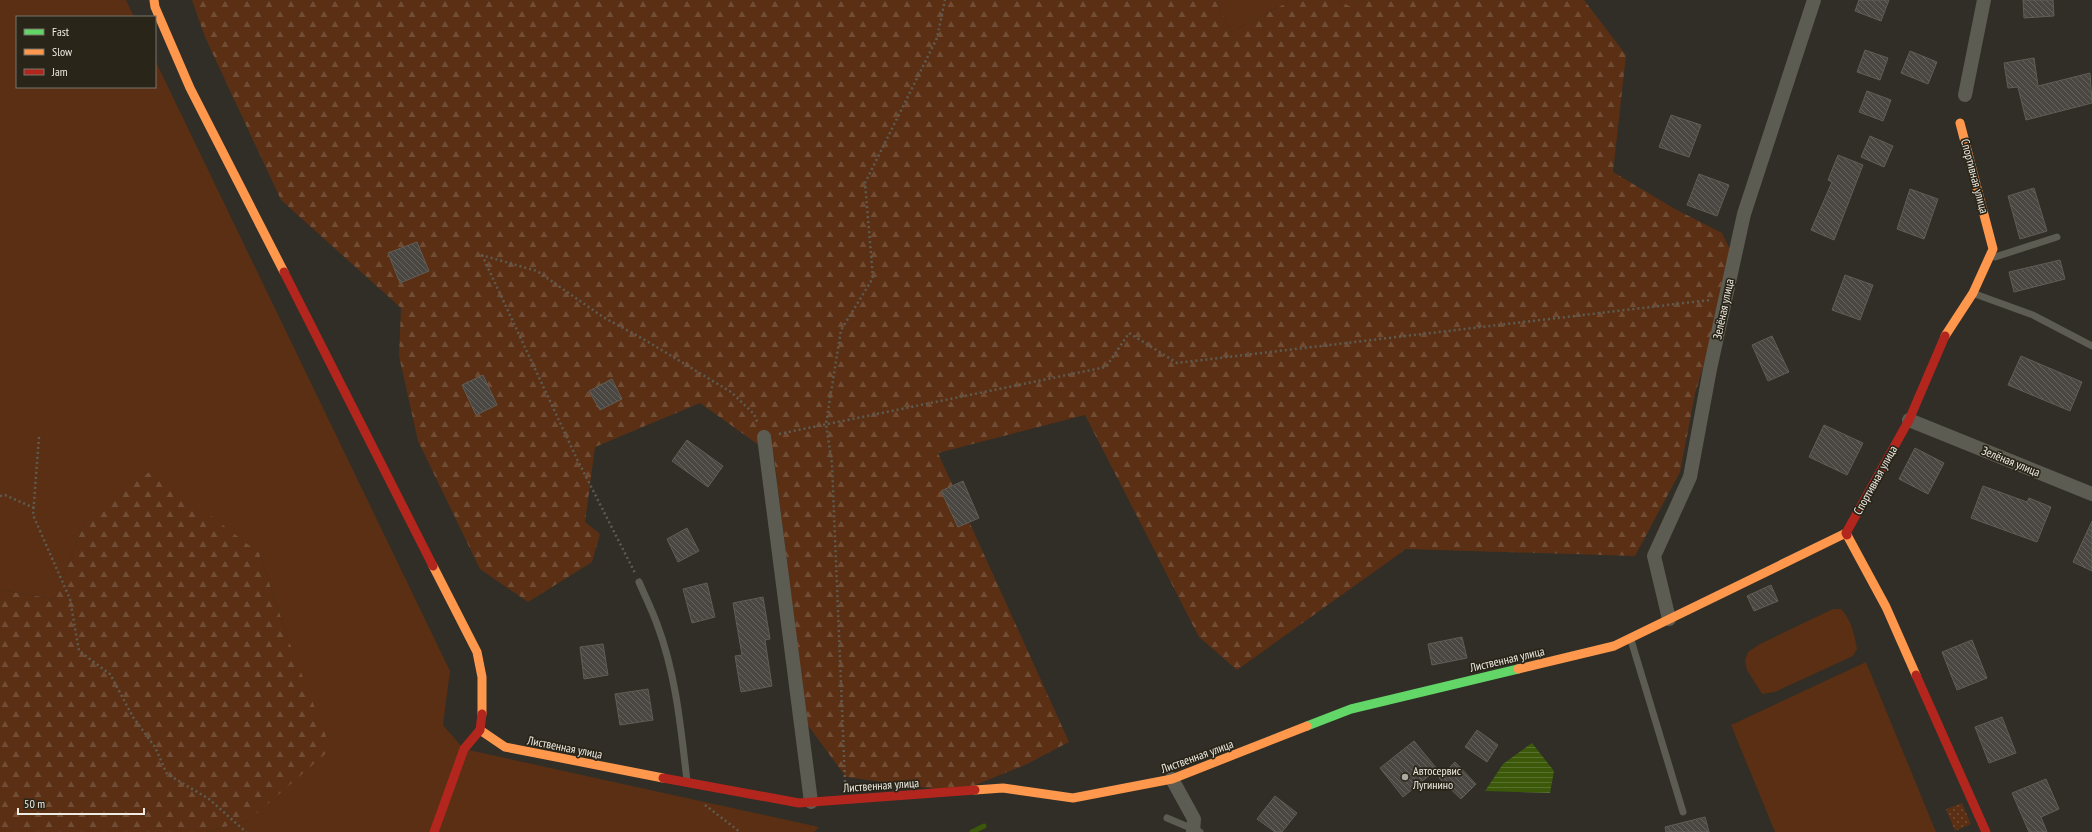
<svg xmlns="http://www.w3.org/2000/svg" width="2092" height="832" font-family="'PT Sans Narrow',sans-serif">
  <defs>
    <pattern id="forest-firs" width="22" height="20" patternUnits="userSpaceOnUse"><rect width="22" height="20" fill="#5a2f14"/><path d="M5 1l3.5 6h-7zM16 11l3.5 6h-7z" fill="#724d36"/></pattern>
    <pattern id="park-dots" width="8" height="8" patternUnits="userSpaceOnUse"><rect width="8" height="8" fill="#5a2f14"/><path d="M2 2h.1M6 6h.1" fill="none" stroke="#724d36" stroke-width="1.8" stroke-linecap="round"/></pattern>
    <pattern id="water-rules" width="6" height="5" patternUnits="userSpaceOnUse"><rect width="6" height="5" fill="#3c590a"/><path d="M0 2.5h6" fill="none" stroke="#58712e"/></pattern>
    <pattern id="building-back-hatch" width="6" height="6" patternUnits="userSpaceOnUse"><rect width="6" height="6" fill="#4a4742"/><path d="M-1 5l2 2M0 0l6 6M5-1l2 2" fill="none" stroke="#64625d"/></pattern>
  </defs>
  <rect width="100%" height="100%" fill="#302e27"/>
  <path fill="#5a2f14" d="M0,0H126L134,17H17V87H155V60L450,671L443,725L464,749L819,827L814,832H207L249,820L290,644L259,553L87,516L54,599L0,590Z
    M1215,0H1292L1231,32Z
    M1339,0H1361L1349,7Z
    M1833,609H1841C1851,619 1855,636 1857,649L1853,656L1775,692L1762,694L1747,670L1745,661L1748,652L1760,644Z
    M1866,662L1936,832H1775L1731,725Z"/>
  <path fill="url(#forest-firs)" d="M192,0H1215L1231,32L1292,0H1339L1349,6L1361,0H1584L1626,55L1613,172L1675,209L1722,233L1738,266L1717,319L1695,394L1680,472L1635,556L1406,549L1237,670L1199,637L1085,415L938,453L1069,742L1025,765L958,792L846,777L807,724L774,456L700,403L595,447L585,522L600,534L592,562L528,602L480,569L418,441L399,356L401,308L281,200L205,37Z
    M152,470L259,553L290,644L331,749L249,820L207,832H0V590L54,599L87,516Z"/>
  <path fill="url(#park-dots)" d="M1962,803L1971,824L1955,831L1946,809Z"/>
  <path fill="url(#water-rules)" d="M1532,743L1554,771L1550,793L1485,791L1503,764Z"/>
  <g fill="none" stroke-linecap="round" stroke-linejoin="round">
    <path stroke="#3c590a" stroke-width="5" d="M972,832L984,826"/>
  </g>
  <path fill="url(#building-back-hatch)" stroke="#605d57" d="M1859,0H1889L1881,21L1855,11Z
    M2023,0H2053L2054,16L2024,18Z
    M1865,50L1888,58L1880,80L1857,72Z
    M1910,51L1937,62L1928,84L1901,73Z
    M2034,58L2038,86L2090,73L2092,103L2026,120L2018,87L2008,88L2004,63Z
    M1867,91L1891,100L1883,121L1859,112Z
    M1671,115L1701,125L1689,157L1659,147Z
    M1870,136L1893,146L1884,167L1861,157Z
    M1838,155L1863,165L1834,240L1811,230L1832,182L1828,180Z
    M1699,174L1729,185L1717,216L1687,205Z
    M2034,188L2047,231L2020,239L2008,196Z
    M1910,189L1938,199L1924,239L1897,229Z
    M417,242L429,271L400,283L388,253Z
    M2060,260L2065,279L2014,292L2009,272Z
    M1845,275L1873,285L1860,320L1832,310Z
    M1772,336L1789,372L1768,381L1752,345Z
    M2021,356L2082,382L2070,411L2008,385Z
    M483,375L497,405L476,415L462,385Z
    M612,379L622,399L600,410L589,391Z
    M1824,425L1863,443L1847,475L1809,457Z
    M687,440L723,466L708,487L672,461Z
    M1915,448L1944,463L1928,494L1899,479Z
    M963,481L979,518L958,527L941,491Z
    M1983,486L2027,502L2029,498L2051,507L2037,542L1971,518Z
    M2092,521V571L2073,562Z
    M687,528L699,551L678,562L667,539Z
    M707,583L715,617L692,623L683,589Z
    M1771,585L1778,601L1754,611L1747,596Z
    M763,597L770,639L765,640L772,686L741,692L735,656L742,655L733,603Z
    M1462,637L1467,658L1432,665L1428,644Z
    M1972,640L1987,678L1957,690L1942,652Z
    M603,644L608,675L584,679L580,647Z
    M648,689L653,720L620,725L615,694Z
    M2002,717L2016,753L1989,763L1975,727Z
    M1477,730L1498,745L1487,762L1465,747Z
    M1414,741L1437,769L1403,797L1380,768Z
    M1455,762L1476,784L1461,799L1439,778Z
    M2046,779L2059,809L2041,817L2047,832H2029L2012,793Z
    M1275,796L1297,813L1282,832H1275L1257,819Z
    M1705,817L1709,832H1666L1665,827Z"/>
  <g fill="none" stroke-linecap="round" stroke-linejoin="round">
    <path stroke="#5d5c53" stroke-width="2.5" stroke-dasharray="2 3" stroke-linecap="butt" d="M481,255L537,271L603,317L645,340L731,392L754,414L758,424
      M482,255L576,457L635,573
      M779,434L1106,367L1129,333L1177,363L1710,300
      M39,437L33,515L70,599L79,651L110,674L133,717L155,747L167,774L209,799L246,832
      M0,496L5,495L34,508
      M845,782L832,464L826,424L841,330L873,278L865,183L937,38L945,0
      M705,805L740,832"/>
    <path stroke="#5d5c52" stroke-width="7" d="M1995,257L2057,237
      M1975,294L2033,315L2092,346
      M639,582C645,596 652,610 657,624C676,674 681,729 687,781
      M1631,640L1683,812
      M1167,818L1200,832"/>
    <path stroke="#5d5c52" stroke-width="14" d="M1965,95L1984,0
      M1909,420L2092,494
      M764,437L811,802
      M1669,619L1654,556L1690,477L1710,369L1744,214L1814,0
      M1172,779L1194,819L1193,832"/>
    <path stroke="#63d668" stroke-width="9" d="M1307,726L1351,709L1518,669"/>
    <path stroke="#ff974d" stroke-width="9" d="M154,0L155,7L190,88L284,272
      M1945,336L1973,293L1993,249L1960,123
      M1847,535L1886,607L1916,675
      M433,566L477,652L482,677V714
      M1518,669L1614,646L1846,533
      M480,730L505,747L663,778
      M975,790L1003,788L1073,798L1172,779L1307,726"/>
    <path stroke="#b3261e" stroke-width="9" d="M284,272L433,566
      M1847,535L1846,533L1909,420L1945,336
      M1916,675L1986,832
      M663,778L799,803L975,790
      M434,832L464,749L480,730L482,714"/>
  </g>
  <circle fill="#aca9a1" stroke="#2a2519" stroke-width="1.5" cx="1405" cy="777" r="4"/>
  <g text-anchor="middle" dominant-baseline="central" stroke-width="3.5" stroke-linejoin="round" paint-order="stroke">
    <g font-size="12" fill="#eeebe3" stroke="#2a2519">
      <text transform="translate(1975 176) rotate(75)">Спортивная улица</text>
      <text transform="translate(1723 309) rotate(-78)">Зелёная улица</text>
      <text transform="translate(2011 461) rotate(22)">Зелёная улица</text>
      <text transform="translate(1875 480) rotate(-61)">Спортивная улица</text>
      <text transform="translate(1507 659) rotate(-13)">Лиственная улица</text>
      <text transform="translate(565 747) rotate(11)">Лиственная улица</text>
      <text transform="translate(1197 756) rotate(-20)">Лиственная улица</text>
      <text transform="translate(881 785) rotate(-4)">Лиственная улица</text>
    </g>
    <g font-size="12" fill="#eeebe3" stroke="#2a2519" text-anchor="start">
      <text x="1413" y="770">Автосервис<tspan x="1413" dy="14">Лугинино</tspan></text>
    </g>
  </g>
  <rect x="16" y="16" width="140" height="72" fill="#2a2519" stroke="#78746a"/>
  <rect x="24" y="29" width="20" height="6" fill="#63d668" stroke="#78746a"/>
  <text x="52" y="36" font-size="12" fill="#eeebe3">Fast</text>
  <rect x="24" y="49" width="20" height="6" fill="#ff974d" stroke="#78746a"/>
  <text x="52" y="56" font-size="12" fill="#eeebe3">Slow</text>
  <rect x="24" y="69" width="20" height="6" fill="#b3261e" stroke="#78746a"/>
  <text x="52" y="76" font-size="12" fill="#eeebe3">Jam</text>
  <path d="M18 808v6h126v-6" fill="none" stroke="#eeebe3" stroke-width="2"/>
  <text x="24" y="808" font-size="12" fill="#eeebe3" stroke="#2a2519" stroke-width="3" paint-order="stroke">50 m</text>
</svg>
